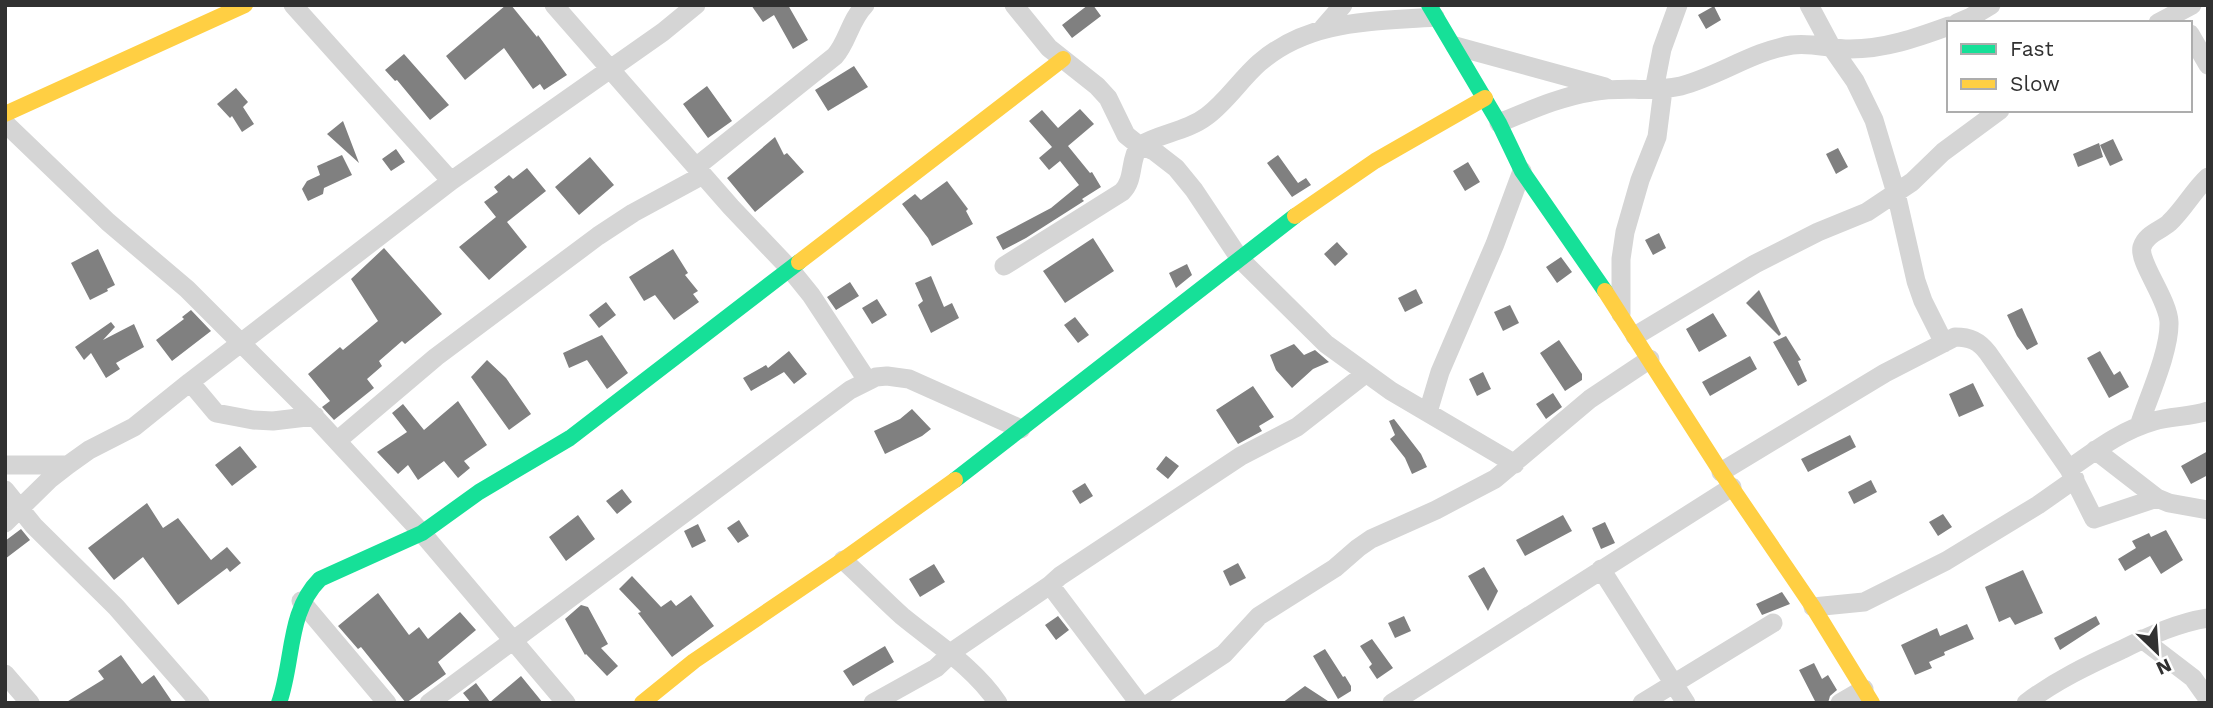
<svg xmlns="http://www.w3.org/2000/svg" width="2213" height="708" font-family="'Work Sans',sans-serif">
  <rect width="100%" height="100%" fill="#fff"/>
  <path fill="#808080" d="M506,5H511L537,37L538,35L567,75L544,90L540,84L533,89L504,48L465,80L446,56Z
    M751,5H788L808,40L793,49L774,15L763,22Z
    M1088,5H1093L1101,16L1072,38L1062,25Z
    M1714,6L1721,20L1706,29L1698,15Z
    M404,54L449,105L430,120L397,80L395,81L385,70Z
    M854,66L868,87L828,111L815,90Z
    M707,86L732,121L708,138L683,104Z
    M236,88L248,102L243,107L254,124L242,132L232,116L230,118L217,104Z
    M1080,109L1094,124L1068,146L1090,173L1092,172L1101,187L1082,199L1084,201L1026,238L1003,250L996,237L1051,208L1079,185L1060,161L1049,170L1039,158L1052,147L1029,121L1042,110L1058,128Z
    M343,121L359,163L327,134Z
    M775,137L784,155L787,153L804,172L755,212L727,178Z
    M2113,139L2123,160L2110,166L2100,145Z
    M2099,143L2103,157L2078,167L2073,154Z
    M1838,148L1848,167L1836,174L1826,154Z
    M396,149L405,162L391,171L382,159Z
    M342,155L352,175L324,188L323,194L308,201L302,189L307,181L320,175L317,166Z
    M1278,155L1298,183L1306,178L1311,185L1292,197L1267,163Z
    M590,157L614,185L579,215L555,187Z
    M1468,162L1480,182L1465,191L1453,171Z
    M527,168L546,191L507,222L527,247L489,280L459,247L496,217L484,202L498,192L494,187L509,175L513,179Z
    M947,181L968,209L966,211L973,224L932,246L928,238L902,204L915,194L921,200Z
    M1659,233L1666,248L1653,255L1645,240Z
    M1093,238L1114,271L1065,303L1043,271Z
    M1337,242L1348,254L1335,266L1324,254Z
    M384,248L442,314L405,344L402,341L379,361L382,366L367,379L374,388L334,420L322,407L330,401L308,374L340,347L343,350L378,321L351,279Z
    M98,249L115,285L107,289L108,291L90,300L71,263Z
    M673,249L688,273L685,275L698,291L693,294L699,302L674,320L655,295L644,301L629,277Z
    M1561,257L1572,272L1557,283L1546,267Z
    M1187,264L1192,275L1176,288L1169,273Z
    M931,276L944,307L952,303L959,318L931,333L918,305L923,301L915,283Z
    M850,282L859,296L836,310L827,297Z
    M1416,289L1423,303L1405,312L1398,298Z
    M1759,290L1781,334L1779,336L1746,303Z
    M877,299L887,315L872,324L862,308Z
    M606,302L616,315L599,328L589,315Z
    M1510,305L1519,323L1503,331L1494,312Z
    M2022,308L2038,344L2027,350L2017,336L2007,315Z
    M191,310L211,331L172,361L156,340L184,319L182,317Z
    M1713,313L1727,336L1699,352L1686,329Z
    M1075,317L1089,335L1078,343L1064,325Z
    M111,322L115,327L103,340L134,324L144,347L116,363L120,369L106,378L91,353L84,360L75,347Z
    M602,335L628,373L607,389L587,360L569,368L563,353Z
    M1786,336L1801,360L1798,361L1807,381L1798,386L1773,342Z
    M1559,340L1582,374V380L1565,391L1540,353Z
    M1294,344L1304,355L1315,350L1329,362L1313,369L1292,388L1276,370L1270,355Z
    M789,351L807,374L794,384L784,372L751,391L743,378L766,365L768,368Z
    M2100,351L2114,375L2120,371L2129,387L2109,398L2087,358Z
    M1750,356L1757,369L1710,396L1702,382Z
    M487,360L506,378L531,414L509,430L471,377Z
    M1483,372L1491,389L1477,396L1469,379Z
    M1973,383L1984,406L1959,417L1949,394Z
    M1253,386L1274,417L1259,426L1262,431L1238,444L1216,410Z
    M1553,393L1562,407L1546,419L1536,404Z
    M458,401L487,445L464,461L470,468L458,478L444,461L418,480L408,465L398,474L377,452L407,432L392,413L403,404L424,430Z
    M912,409L931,429L922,436L885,454L874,431L900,419Z
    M1394,419L1421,454L1427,467L1412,474L1405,458L1390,439L1395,435L1389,421Z
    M1850,435L1856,447L1808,472L1801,459Z
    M240,446L257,467L232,486L215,465Z
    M2208,451V475L2191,484L2181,466Z
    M1166,456L1179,466L1168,479L1156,469Z
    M1871,480L1877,492L1854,504L1848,492Z
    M1085,483L1093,496L1080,504L1072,491Z
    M622,489L632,502L617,514L606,501Z
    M147,503L163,528L178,518L211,560L227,547L241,563L230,572L227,568L178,605L143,557L114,580L88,548Z
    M1943,514L1952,527L1938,536L1929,522Z
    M578,515L595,539L566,561L549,537Z
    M1563,515L1572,531L1525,556L1516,540Z
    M739,520L749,536L738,543L727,528Z
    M1605,522L1615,543L1601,549L1592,528Z
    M698,524L706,541L692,548L684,531Z
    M21,529L30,540L5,559V541Z
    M2166,530L2183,560L2161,574L2150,556L2125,571L2118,559L2136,548L2132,541L2149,533L2151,537Z
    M1238,563L1246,578L1230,586L1223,571Z
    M934,564L945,582L920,597L909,579Z
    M1484,567L1498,591L1488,611L1468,576Z
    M2023,570L2043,613L2015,625L2010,617L1999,622L1985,587Z
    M632,576L661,607L671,600L676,606L691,595L714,626L672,657L638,613L641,612L619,589Z
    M1782,592L1790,604L1762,615L1756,604Z
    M378,593L409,635L419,627L428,639L460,612L476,630L438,662L446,674L406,703L361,647L358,649L338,626Z
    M581,605L588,607L608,644L601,648L618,666L607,676L586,654L585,655L565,619Z
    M1058,616L1069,630L1056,640L1045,625Z
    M1404,616L1411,631L1395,638L1388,623Z
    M2096,616L2100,624L2060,650L2054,638Z
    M1967,624L1974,639L1944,652L1945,655L1929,662L1932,668L1915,675L1901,645L1937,628L1940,636Z
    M1372,639L1393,668L1377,679L1369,667L1372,664L1360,646Z
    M885,646L894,662L853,686L843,671Z
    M1325,649L1343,677L1345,676L1351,686V691L1338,699L1313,656Z
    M121,655L142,684L154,675L173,703H65L104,679L98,671Z
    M1814,663L1822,679L1828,675L1837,690L1830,696L1828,703H1816L1799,670Z
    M521,676L543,703H471L463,693L476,683L490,702Z
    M1305,686L1331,703H1282Z"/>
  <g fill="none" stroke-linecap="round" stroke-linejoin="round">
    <path stroke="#d5d5d5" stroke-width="19" d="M293,5L451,181
      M554,5L731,207L790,269L811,295L867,380
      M1014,5L1049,48L1097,86L1108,98L1126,135L1136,143L1154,151L1176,168L1194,190L1240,259L1326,344L1391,391L1515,464
      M1809,5L1832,48L1855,81L1874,120L1896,193L1916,281L1923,301L1944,343
      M1957,23L1971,17L1991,5
      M2158,23L2192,5
      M1323,28L1343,5
      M2190,34L2208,65
      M1455,46L1605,87
      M1654,90L1662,49L1678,5
      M5,123L108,222L187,289L310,412L422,533L566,703
      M1499,123C1529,111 1559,97 1591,92C1621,86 1652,93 1681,86C1719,76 1753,51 1792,45C1812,42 1830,49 1850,49C1885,49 1916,38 1949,26
      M696,167L835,56C848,41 850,20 865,5
      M1004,266L1122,192C1135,179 1129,161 1139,146C1160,133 1186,132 1207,116C1227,101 1240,80 1259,63C1310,19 1372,22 1435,17
      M1621,314V259L1625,232L1640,180L1657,137L1663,90
      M1635,336L1755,264L1818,232L1867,212L1912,182L1943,152L2000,110
      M190,382L451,181L663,32L696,5
      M1428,412L1440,372L1495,244L1522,171
      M2139,426C2148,398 2170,351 2169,322C2168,299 2138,262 2142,247C2146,234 2160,231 2169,223C2184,209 2193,191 2208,177
      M338,440L436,357L598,236L633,213L703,175
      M2095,450L2157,498L2169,503L2208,510
      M5,465H68
      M2069,469C2096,450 2122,430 2154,421C2172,416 2190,417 2208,411
      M1721,472L1885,373L1955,337C1970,337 1979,341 1988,353L2069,469L2094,519L2157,498
      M5,490L34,526L116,607L200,703
      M5,523L50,479L68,465L89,450L134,427L190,382L216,413L253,420L273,421L315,416
      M843,560C863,578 882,598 902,616C936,644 973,666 998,703
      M1601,569L1686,703
      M1050,585L1139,703
      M301,601L387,703
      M1813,607L1864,602L1946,561L2038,505L2075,479
      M2142,639L2193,678L2208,699
      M5,674L30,703
      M429,703L850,390L876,377L887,376L909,379L1021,429
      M873,703L936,668L956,649L1050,585L1060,576L1241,456L1297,427L1365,374
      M1150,703L1224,654L1259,616L1335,568L1358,548L1371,539L1436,510L1495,479L1590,399L1650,359
      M1392,703L1732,487
      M1642,703L1773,623
      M1840,703L1864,689
      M2026,703C2055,681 2088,665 2121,650C2150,636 2176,623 2208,618"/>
    <path stroke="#16e098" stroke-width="16" d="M1429,5L1499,123L1522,171L1605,291
      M955,480L1295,216
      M279,703C294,661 287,612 320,579L422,533L479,492L570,438L799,262"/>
    <path stroke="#ffcf43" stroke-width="16" d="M5,114L245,5
      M1295,216L1375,161L1485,98
      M799,262L1063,59
      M1605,291L1721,472L1813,607L1872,703
      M642,703L694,661L843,560L955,480"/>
  </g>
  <rect width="2213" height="708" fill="none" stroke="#313131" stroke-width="14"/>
  <rect x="1947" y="21" width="245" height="91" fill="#ffffff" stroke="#adadad" stroke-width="2"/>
  <rect x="1961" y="44" width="35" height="10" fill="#16e098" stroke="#adadad" stroke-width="2"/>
  <text x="2010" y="56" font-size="21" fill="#313131">Fast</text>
  <rect x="1961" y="79" width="35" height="10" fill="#ffcf43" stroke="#adadad" stroke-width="2"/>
  <text x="2010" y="91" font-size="21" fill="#313131">Slow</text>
  <g transform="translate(2157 652) rotate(155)" stroke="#ffffff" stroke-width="5" paint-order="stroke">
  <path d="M0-5L12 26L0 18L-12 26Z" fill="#313131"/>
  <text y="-10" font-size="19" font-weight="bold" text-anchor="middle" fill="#313131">N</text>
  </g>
</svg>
